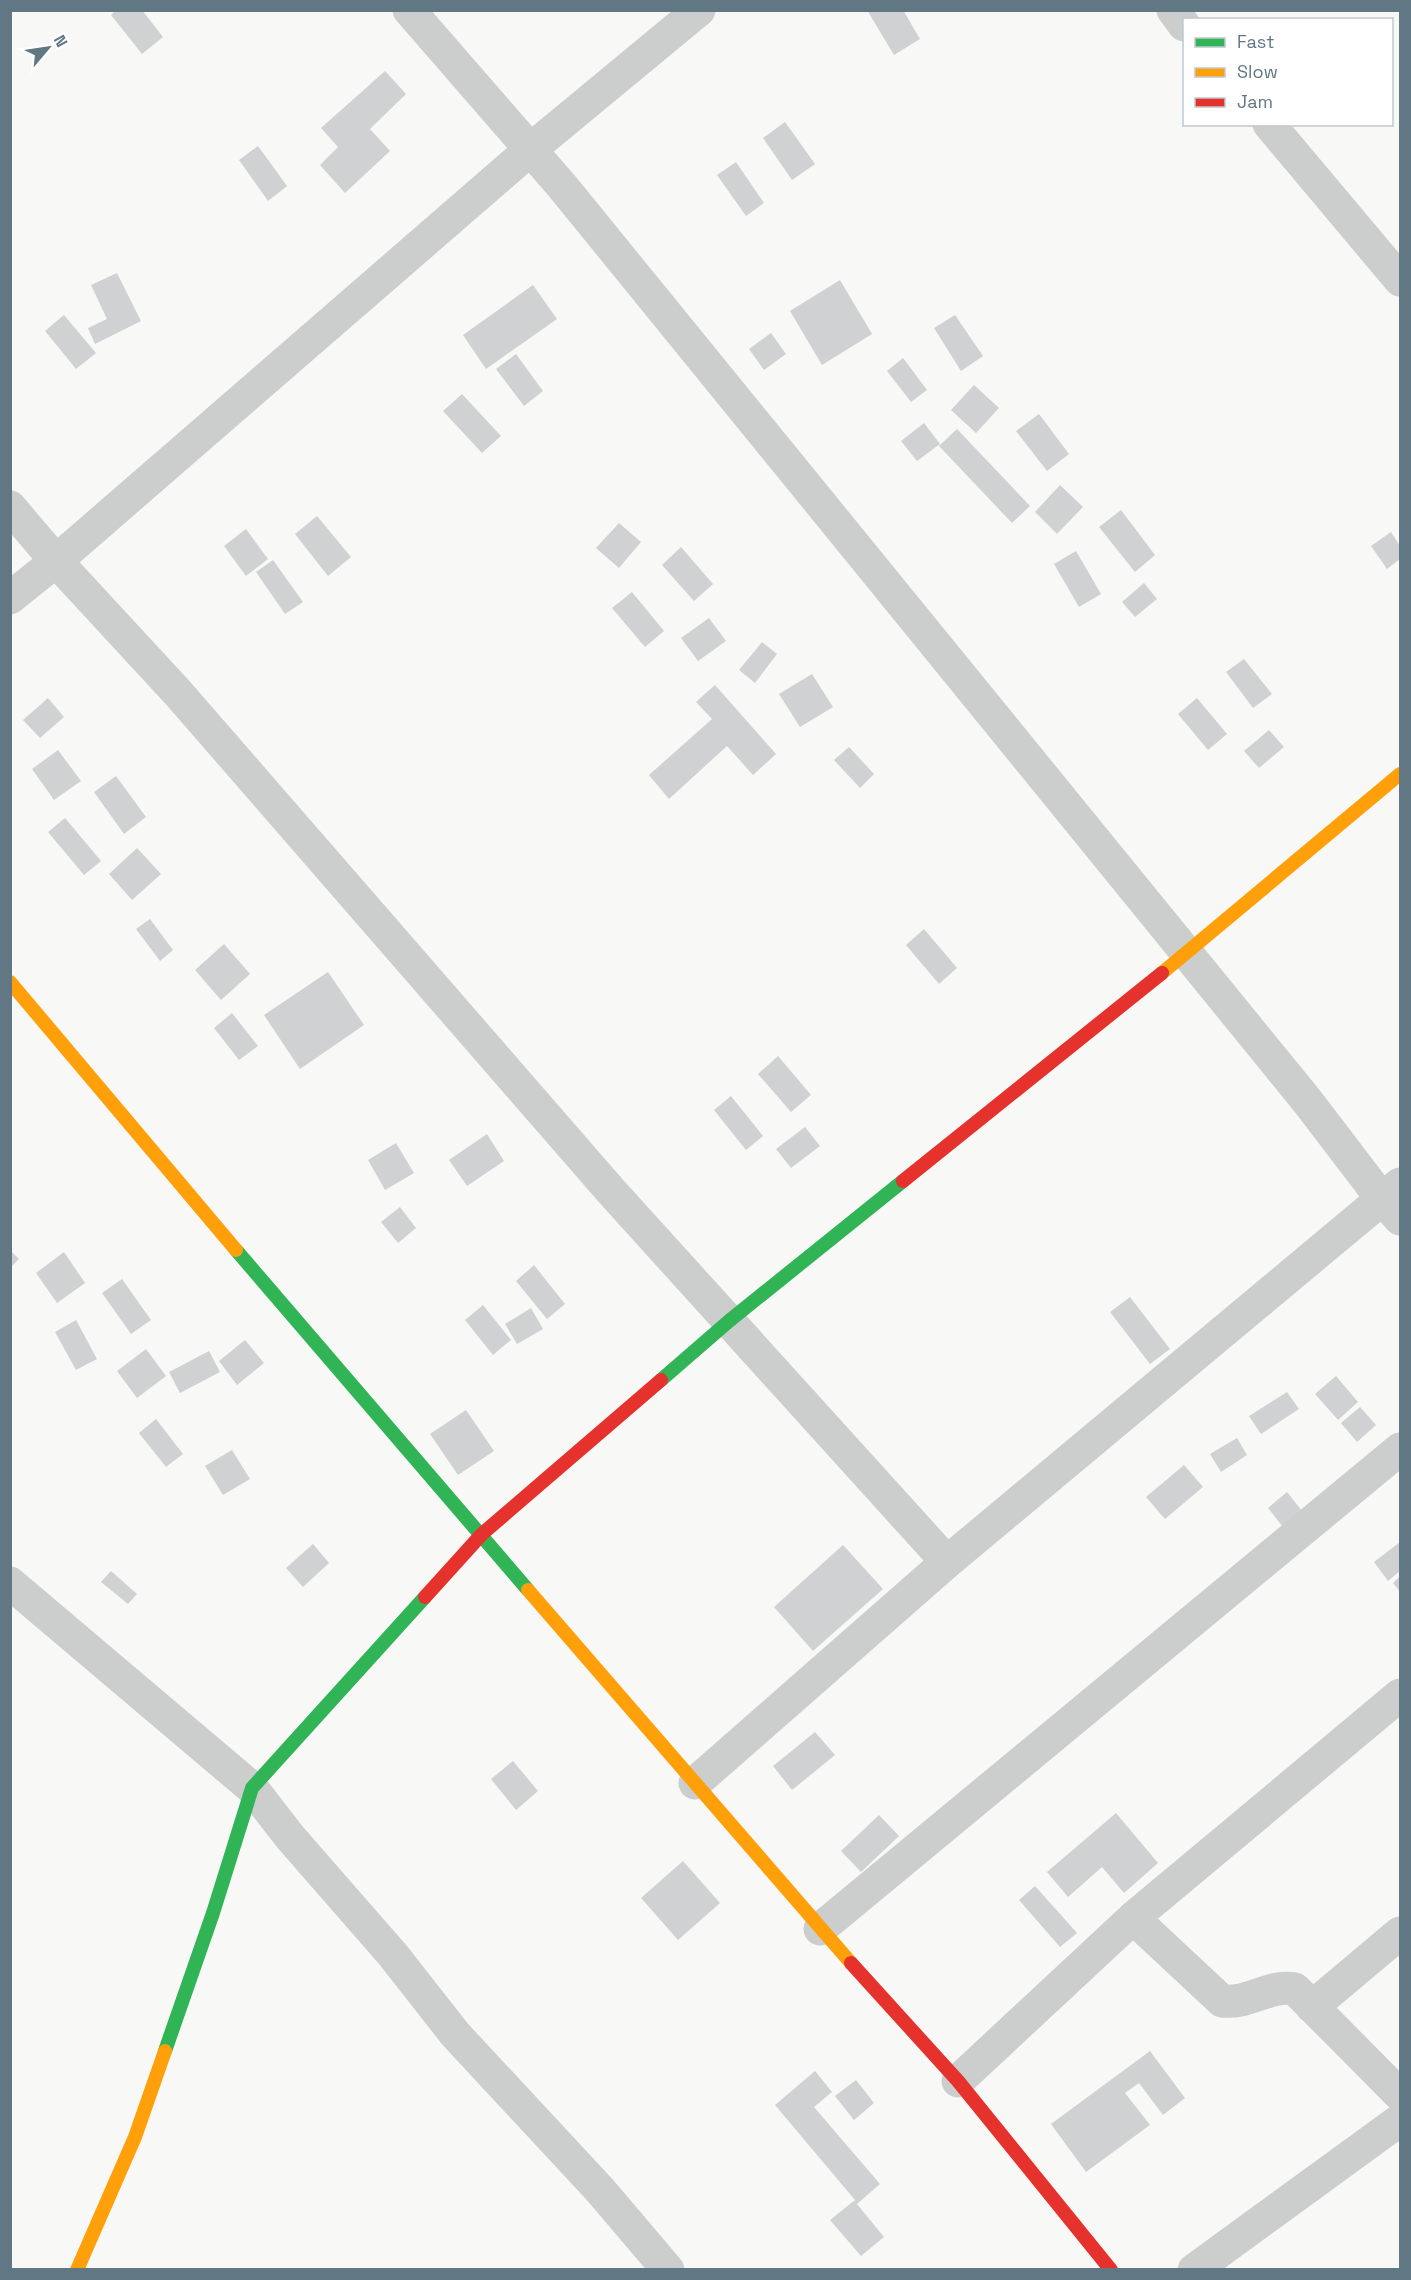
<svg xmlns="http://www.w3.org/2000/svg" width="1411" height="2280" font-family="'Space Grotesk',sans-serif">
  <rect width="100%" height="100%" fill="#f8f8f7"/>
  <path fill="#cfd1d2" d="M116,10H142L163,37L142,54L111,15Z
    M867,10H903L920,39L894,55Z
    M385,71L406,94L370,129L390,151L345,193L320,165L338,147L321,128Z
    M785,122L815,164L792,180L763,138Z
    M258,146L287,186L268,201L239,160Z
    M736,162L764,203L746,216L717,175Z
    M117,273L141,321L95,344L88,328L107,319L91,285Z
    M840,280L872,334L822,365L790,311Z
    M533,285L557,319L486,369L463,335Z
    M64,315L96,353L76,369L45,331Z
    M955,315L983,356L961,371L934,328Z
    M771,333L786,354L764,370L749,349Z
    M516,354L543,391L524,406L496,369Z
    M903,358L927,390L911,402L887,371Z
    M974,385L999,408L976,433L951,410Z
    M462,394L501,436L482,453L443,411Z
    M1039,414L1069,454L1047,471L1016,431Z
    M924,423L940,444L917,461L901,441Z
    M957,429L1030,506L1012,523L939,446Z
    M1060,485L1083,507L1057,534L1035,512Z
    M1121,510L1155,555L1135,572L1099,527Z
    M317,516L351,557L328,576L295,534Z
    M619,523L641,542L619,568L596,548Z
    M246,529L268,559L246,576L224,546Z
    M1391,532L1400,546V559L1387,569L1371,546Z
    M681,547L713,584L694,601L662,565Z
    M1076,551L1101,594L1079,607L1054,564Z
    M273,560L303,602L285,614L256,572Z
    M1144,583L1157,599L1135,617L1122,602Z
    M632,592L664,631L645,647L612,608Z
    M709,618L726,641L698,661L681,638Z
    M762,642L777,654L755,683L739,670Z
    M1244,659L1272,694L1253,708L1226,672Z
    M812,674L833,707L800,727L779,694Z
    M715,685L776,754L753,775L727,746L669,799L649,775L712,719L696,702Z
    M48,698L64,717L40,738L23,720Z
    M1197,698L1227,734L1208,750L1178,714Z
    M1269,730L1284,747L1259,768L1244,751Z
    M849,747L874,774L860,788L834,760Z
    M58,750L81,781L54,800L32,769Z
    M116,776L146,817L124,834L94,792Z
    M65,818L101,861L84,875L48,832Z
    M137,848L161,874L132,900L109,874Z
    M150,919L173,950L160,961L136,929Z
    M924,929L957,968L939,984L906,945Z
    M224,944L250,974L221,1000L195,970Z
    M328,972L364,1025L300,1069L264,1015Z
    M232,1013L258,1046L239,1060L214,1028Z
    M778,1056L811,1095L791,1112L758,1074Z
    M731,1096L763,1136L746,1150L714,1110Z
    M805,1127L820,1146L791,1168L776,1149Z
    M487,1134L504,1161L467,1186L449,1160Z
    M396,1143L414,1173L385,1190L368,1160Z
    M400,1207L416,1228L398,1243L381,1222Z
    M10,1250L19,1259L10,1268Z
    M64,1252L85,1283L57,1303L36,1273Z
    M534,1265L565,1304L547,1319L516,1281Z
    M122,1279L151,1320L131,1334L102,1293Z
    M1130,1297L1170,1349L1150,1364L1110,1312Z
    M483,1305L511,1340L493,1355L465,1320Z
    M531,1308L543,1329L517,1344L505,1324Z
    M76,1320L97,1359L76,1370L55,1332Z
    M245,1340L264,1363L237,1385L219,1361Z
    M146,1349L166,1376L137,1398L117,1371Z
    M209,1351L220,1372L180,1393L169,1372Z
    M1336,1376L1358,1402L1338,1420L1315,1394Z
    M1287,1392L1299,1409L1261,1434L1249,1416Z
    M1360,1407L1376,1425L1357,1442L1341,1423Z
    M466,1410L494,1451L458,1475L430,1434Z
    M156,1419L183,1454L166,1467L139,1433Z
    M1237,1438L1247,1455L1221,1472L1210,1454Z
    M232,1450L250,1479L223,1495L205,1466Z
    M1184,1465L1203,1487L1165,1519L1146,1497Z
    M1287,1492L1306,1516L1287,1532L1268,1508Z
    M1400,1542V1571L1388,1581L1374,1562Z
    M313,1544L329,1563L303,1587L286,1568Z
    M843,1545L883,1589L813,1651L774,1607Z
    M111,1571L137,1594L128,1604L101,1582Z
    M1400,1576V1592L1393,1583Z
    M815,1732L835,1755L792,1790L773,1766Z
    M513,1761L538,1791L516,1810L491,1779Z
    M1116,1813L1158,1863L1124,1893L1102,1867L1068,1897L1047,1872Z
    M879,1815L899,1836L861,1872L841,1851Z
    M683,1861L720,1903L678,1940L641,1898Z
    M1035,1886L1077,1933L1060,1947L1019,1900Z
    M1150,2051L1185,2098L1163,2115L1139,2083L1125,2093L1150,2125L1086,2172L1051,2124Z
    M815,2071L832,2092L814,2107L880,2184L857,2204L884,2237L861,2256L830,2220L855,2200L775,2105Z
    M856,2080L874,2103L854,2120L835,2096Z"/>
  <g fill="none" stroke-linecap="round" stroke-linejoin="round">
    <path stroke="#cccece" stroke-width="33" d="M409,10L562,186L1308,1102L1382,1199L1400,1219
      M1173,10L1184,25
      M1269,124L1400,280
      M10,507L56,561L178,693L611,1191L947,1562
      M10,598L56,561L531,149L699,10
      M10,1583L252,1788L290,1837L393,1955L455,2034L600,2190L668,2270
      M695,1783L947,1562L1400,1184
      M1133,1918L1222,2001C1250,2004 1270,1984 1295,1989L1400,2095
      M820,1929L1400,1449
      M1312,2007L1400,1933
      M958,2081L1133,1918L1400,1695
      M1194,2270L1400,2120"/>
    <path stroke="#30b455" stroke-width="14" d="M236,1250L528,1590
      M661,1380L729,1321L903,1181
      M165,2051L213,1913L252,1788L425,1597"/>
    <path stroke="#ff9f0a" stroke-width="14" d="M1162,973L1400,774
      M10,982L236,1250
      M528,1590L851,1963
      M77,2270L135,2137L165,2051"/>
    <path stroke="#e5322d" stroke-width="14" d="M903,1181L1162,973
      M425,1597L482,1534L661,1380
      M851,1963L958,2081L1111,2270"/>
  </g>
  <rect width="1411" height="2280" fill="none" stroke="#617784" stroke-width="24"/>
  <rect x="1183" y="18" width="210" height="108" fill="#ffffff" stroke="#c0c9ce" stroke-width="1.5"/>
  <rect x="1195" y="38" width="30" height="9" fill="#30b455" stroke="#c0c9ce" stroke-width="1.5"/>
  <text x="1237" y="48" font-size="18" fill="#617784">Fast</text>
  <rect x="1195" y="68" width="30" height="9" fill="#ff9f0a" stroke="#c0c9ce" stroke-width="1.5"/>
  <text x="1237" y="78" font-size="18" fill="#617784">Slow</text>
  <rect x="1195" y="98" width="30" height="9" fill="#e5322d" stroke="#c0c9ce" stroke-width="1.5"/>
  <text x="1237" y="108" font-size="18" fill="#617784">Jam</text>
  <g transform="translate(48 48) rotate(61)" stroke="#ffffff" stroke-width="4.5" paint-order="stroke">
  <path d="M0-4.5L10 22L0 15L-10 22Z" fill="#617784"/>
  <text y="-9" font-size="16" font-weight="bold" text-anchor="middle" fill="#617784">N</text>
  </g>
</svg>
